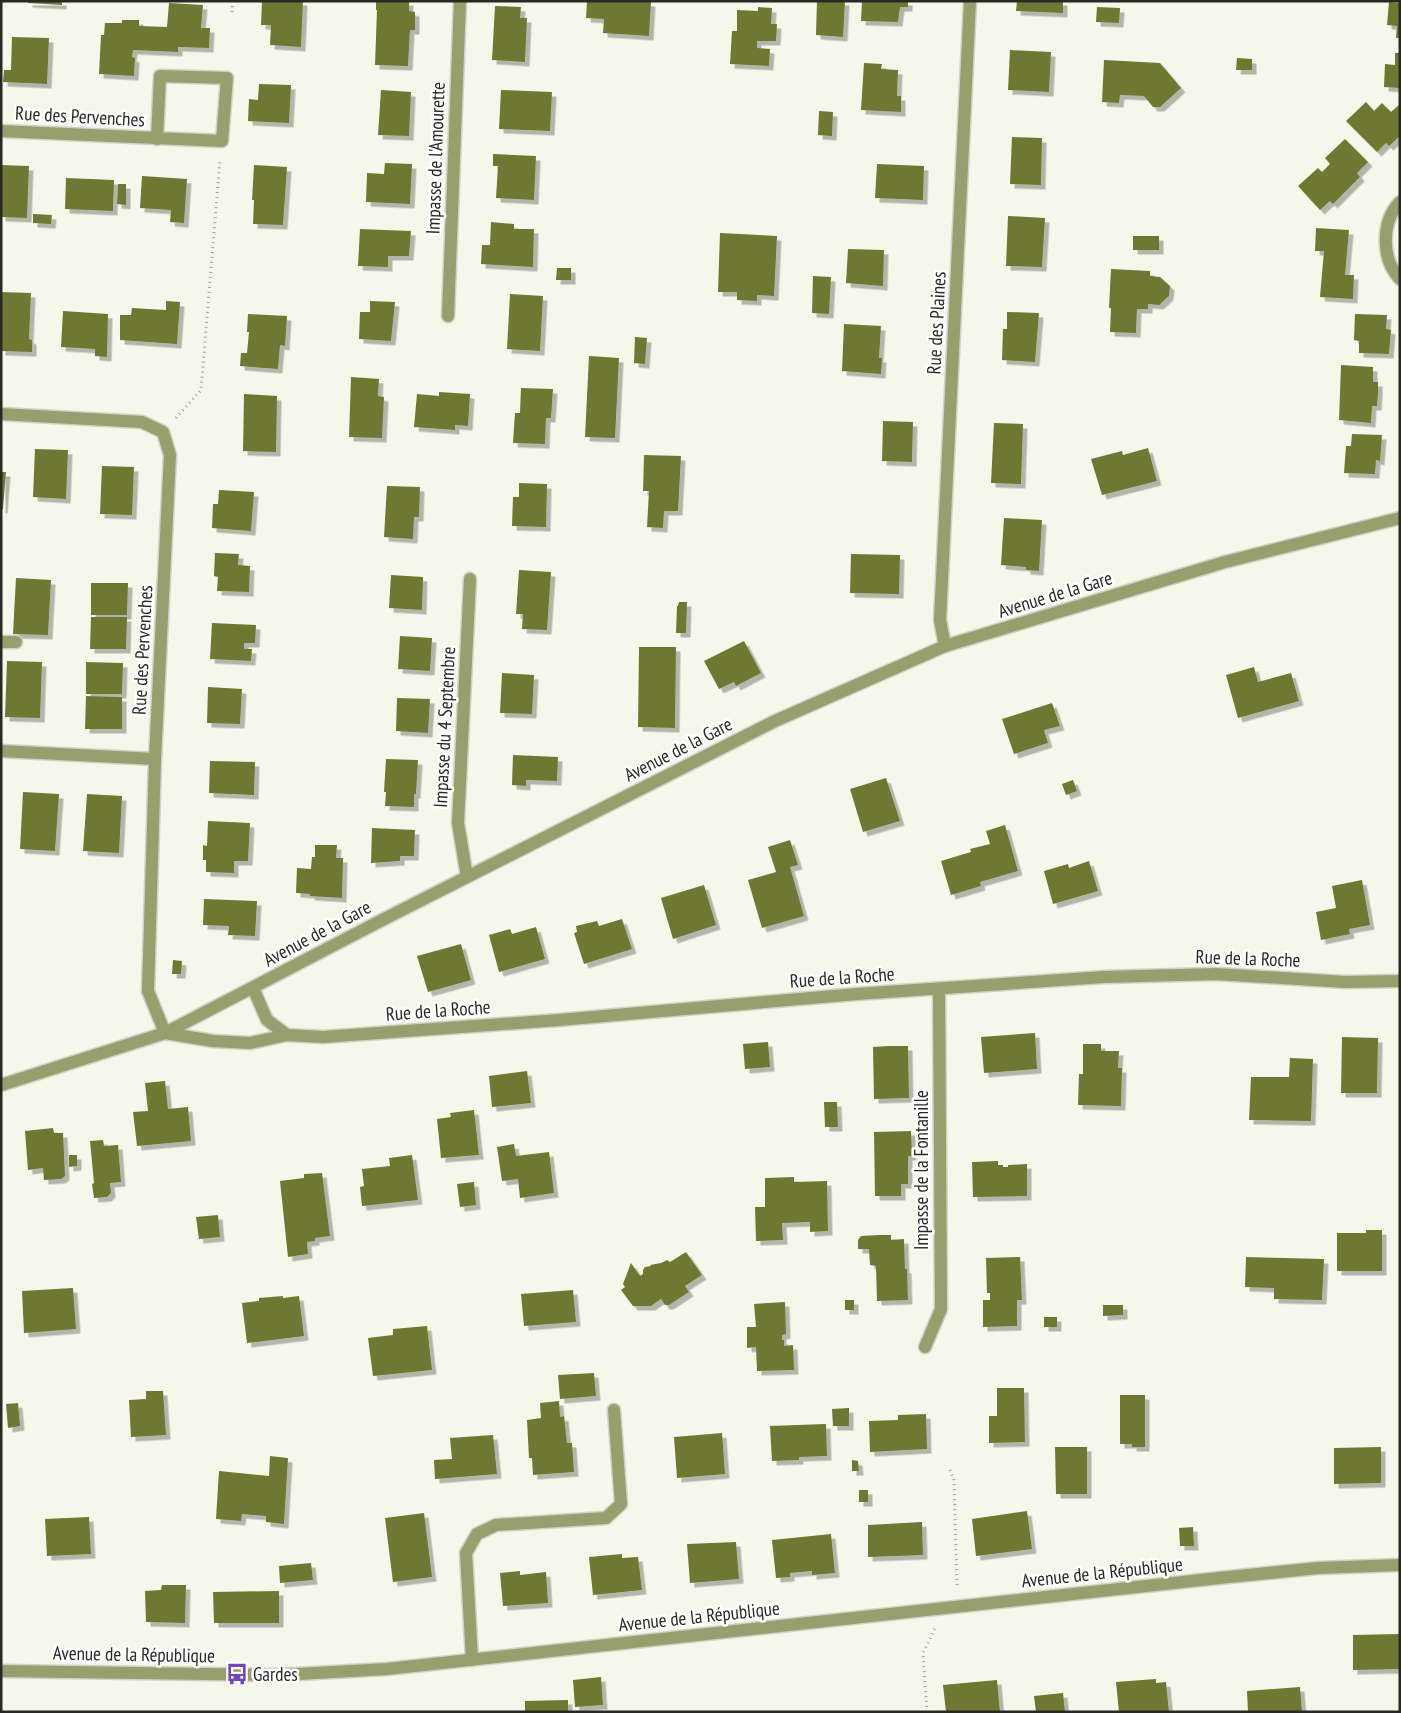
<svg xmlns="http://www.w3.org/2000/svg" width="1401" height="1713" font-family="'PT Sans Narrow',sans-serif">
  <defs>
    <filter id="shadow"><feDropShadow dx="4.5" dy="4.5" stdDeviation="0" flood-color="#0004"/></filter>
  </defs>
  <rect width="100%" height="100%" fill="#f4f7e9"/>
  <path fill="#6e7832" filter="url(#shadow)" d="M28,1H62V5L28,3Z
    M262,1H303L301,47L270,45L271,25H261Z
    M376,1H409V11L415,12V30H410L408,66L375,65L377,10H376Z
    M587,1L651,2L649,36L603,33L604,19L586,18Z
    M817,1H845L843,37L816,35Z
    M862,1H908V7H900L898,22L861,21Z
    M1017,1H1063V13L1016,11Z
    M1389,2L1400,3V38H1396L1397,26L1387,25Z
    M169,3L203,5L201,28H210L209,48L178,47V52L133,50L132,57L135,58L134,76L99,74L101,35H104L105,23H122V20H139V26L167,27Z
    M495,6L521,7L520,18H527L525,62L492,60Z
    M758,7L772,8L771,24H777L776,41H757V48L770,49L769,66L730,64L732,31H737V10L758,11Z
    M1097,7L1120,8L1119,23L1096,22Z
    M12,37L49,38L47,84L3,82L4,70H11Z
    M1010,50L1051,52L1049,92L1008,90Z
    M1395,53H1400V88L1384,87L1385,64L1395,65Z
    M1237,58L1252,59V70H1236Z
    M1104,60L1160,63L1181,88L1160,107H1153L1144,96L1120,95L1119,103L1102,102Z
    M864,63L882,64L881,69L898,70L897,96H901V112L861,110Z
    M259,84L291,85L289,123L248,121L249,99L258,100Z
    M381,90L411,92L409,136L378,135Z
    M501,90L552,92L550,131L499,129Z
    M1366,102L1374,111L1382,103L1391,112L1400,104V136L1389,146L1386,143L1377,152L1346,121Z
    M819,111L833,112L832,136L818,135Z
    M1012,137L1042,138L1041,185L1010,184Z
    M1345,139L1368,162L1357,173L1360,177L1333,204L1330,201L1320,210L1298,186L1318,168L1322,172L1330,164L1325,158Z
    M493,154L536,156L534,200L496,198L498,166H493Z
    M385,163L412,164L410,204L366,202L367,173L384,174Z
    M877,164L924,166L923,200L875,198Z
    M1,165L29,166L27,218L1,217Z
    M254,165L287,167L283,225L253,224L254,200H252Z
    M142,176L187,179L184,223L170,222L171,210L140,208Z
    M66,178L114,180L113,211L65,209Z
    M118,184H126V205L117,204Z
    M33,214L52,215L51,224L33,223Z
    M1008,216L1045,218L1042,267L1006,266Z
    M491,222L514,224V229H534L533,267L481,264L482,245H490Z
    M1316,228L1349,230L1345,275H1354L1353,299L1320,297L1324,251H1315Z
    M360,229L411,231L409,256H388V267L358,266Z
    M720,233L777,236L774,296L757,295V301L737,300V292H718Z
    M1133,236H1159V250H1133Z
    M848,249L884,250L883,286L846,283Z
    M557,268H571V280H556Z
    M1111,269L1150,271V276L1160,277L1170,286L1169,296L1159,305L1148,304V309H1137L1136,333L1110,332L1111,308H1109Z
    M813,276L831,277L829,314L812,313Z
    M1,292L31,293L29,339L32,340V352L1,351Z
    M510,294L543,296L540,351L507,349Z
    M166,301L180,302L177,344L120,340V315H131L132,308L166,310Z
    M370,301L395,302L391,341L359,339L360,312H370Z
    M63,311L108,314L107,357L95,356V349L61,347Z
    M1007,312L1039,313L1035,362L1002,360L1003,329H1007Z
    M248,314L287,316L285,346L280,345L278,369L240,366L241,353H247L249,332H247Z
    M1355,314L1387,315L1386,329L1391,330L1389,354L1359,353V341L1354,340Z
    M844,324L881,326L879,358H882L881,374L842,371Z
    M635,337L647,338L645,364L634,363Z
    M589,356L619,358L615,438L585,437Z
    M1341,365L1373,367V382H1378V394L1377,406H1372L1371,423L1339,420Z
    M351,377L379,379L378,396L384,397L382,438L349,437Z
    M521,388L553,389L551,418H546L545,444L513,443L515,413H520Z
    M439,392L470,394L468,426L455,425V430L414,427L417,394L439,396Z
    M244,394L277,396L276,452L243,451Z
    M883,421L913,422L912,462L882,461Z
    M994,423L1023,424L1021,484L991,483Z
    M1352,434L1382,435L1380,461L1376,460L1375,474L1344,473L1346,446H1351Z
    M1148,448L1157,481L1102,495L1091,459L1122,451L1123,455Z
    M35,449L68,450L66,499L33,497Z
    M644,455L681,456L678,511H664L663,528L647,527L649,491H643Z
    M102,466L134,467L132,515L100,514Z
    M1,472H6L3,509H1Z
    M519,483L547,484L546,527L512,526L513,497H519Z
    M387,486L420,487L419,517H414L413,539L384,537Z
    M219,490L254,492L251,531L212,528L213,504H218Z
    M1004,518L1042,520L1039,571L1026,570V567L1001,565Z
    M215,553L239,554L238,565L250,566L249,592L217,591L218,577L214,576Z
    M851,554L900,555L899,594L850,593Z
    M519,570L551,572L547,630L522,629L523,614H516Z
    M391,575L423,577L422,610L389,608Z
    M16,578L51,580L48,635L13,634Z
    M91,583H128L127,615H91Z
    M679,602H687L686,633H676L677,606H678Z
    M91,617H127L126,649H90Z
    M212,623L256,625L255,643H244V649H252L251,661L210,659Z
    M400,636L432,638L430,671L398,669Z
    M744,641L761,673L736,686L734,682L719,689L704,661Z
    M639,647H676L675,728L638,727Z
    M7,661L42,662L40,718L5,717Z
    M86,662L123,663L122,694H86Z
    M1254,667L1258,682L1291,673L1299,701L1238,718L1226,675Z
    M502,673L534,675L532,714L500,713Z
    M208,687L242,689L240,724L207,723Z
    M86,696L122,697V729H85Z
    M397,698L430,699L428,733L396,731Z
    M1052,703L1060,726L1044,730L1048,743L1014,754L1002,719Z
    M513,755L558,757L557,781L526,780V786L512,785Z
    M386,759L418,760L416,794H414V807L385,806L386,792H384Z
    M210,761L255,762L254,795L209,793Z
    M886,778L900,821L863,832L850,789Z
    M1073,780L1077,791L1066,795L1062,784Z
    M23,792L59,794L55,851L20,849Z
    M87,794L122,796L119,853L83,851Z
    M208,821L250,823L248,861H234V873L206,872V860H203V845L207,846Z
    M1005,825L1018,871L980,882L981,886L951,895L941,861L971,852L970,849L990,844L986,831Z
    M372,828L415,830L414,856H400V861L371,863Z
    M790,840L798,865L790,867L804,916L762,928L748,880L776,872L768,847Z
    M315,845H337L336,858H343L342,898L310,896V894L296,893L297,868L311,869L312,857H315Z
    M1089,861L1098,891L1053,904L1044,871L1068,864L1069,868Z
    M1362,880L1370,925L1349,929L1350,934L1321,940L1316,912L1336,908L1332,886Z
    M704,885L716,925L673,939L661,898Z
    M204,899L257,901L255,936L228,935L229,926L203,925Z
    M622,919L632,949L584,964L574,933L577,932L576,926L597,921L599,926Z
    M536,927L545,959L499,972L489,935L510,929L512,934Z
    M461,944L471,980L428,992L417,956Z
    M173,960L182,961L181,974H172Z
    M1035,1033L1037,1069L984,1073L981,1037Z
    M1342,1037L1378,1038L1377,1093H1341Z
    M768,1042L770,1067L745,1069L743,1044Z
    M1083,1044H1101V1051H1119L1118,1068H1122L1121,1106L1078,1105L1079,1074H1083Z
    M889,1046H908L909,1098L874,1099L873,1047Z
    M1290,1058L1313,1059L1311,1121L1249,1120L1251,1077H1289Z
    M527,1071L531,1103L492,1107L489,1076Z
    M165,1081L168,1109L188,1107L191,1141L137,1146L133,1112L148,1111L145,1083Z
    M824,1102H837L838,1127H825Z
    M474,1110L479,1155L441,1158L437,1119L451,1117L450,1113Z
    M53,1128L54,1133H63L65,1176L61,1179L44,1180L43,1168L28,1170L25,1131Z
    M911,1131L912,1156H908V1184H901V1196H875L874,1132Z
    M103,1140L104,1146L118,1145L121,1182L110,1183L111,1193L107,1197L94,1198L92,1184L94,1183L90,1141Z
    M514,1144L516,1156L549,1152L554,1193L520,1198L518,1179L502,1181L497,1147Z
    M69,1155H77V1166L69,1167Z
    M412,1155L418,1200L362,1206L360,1187L364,1186L362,1169L390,1166L389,1158Z
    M998,1161V1165H1003V1167H1008V1165L1027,1164V1196L973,1197L972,1162Z
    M322,1173L330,1236L315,1238V1241L307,1242L308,1254L288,1257L280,1181L304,1178V1174Z
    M794,1177V1182L827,1181L828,1231L810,1232V1222L782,1223L783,1240L756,1241L755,1207H765V1178Z
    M474,1182L476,1205L460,1207L457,1184Z
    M218,1215L220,1237L199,1239L196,1217Z
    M1366,1230H1382V1271H1337V1233H1366Z
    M879,1235H891V1240L904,1239L905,1269H907L908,1300L877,1301L876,1266L870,1265L869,1249H858V1240L861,1236Z
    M686,1252L702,1275L685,1286L689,1292L669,1305H665L661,1299L651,1306H633L621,1290L625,1287L623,1284L631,1263L640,1276L643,1274V1270L645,1267L651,1266L650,1265L661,1263L667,1260L670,1262Z
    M1020,1257L1022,1300H1017V1326L983,1327V1300H990V1293H987L986,1258Z
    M1246,1257L1324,1259L1322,1300L1274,1299V1288L1245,1287Z
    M73,1288L76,1329L24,1333L22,1291Z
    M573,1290L576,1322L524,1326L521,1294Z
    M283,1296V1298L299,1296L304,1336L247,1343L242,1303L259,1301V1298Z
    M845,1300H854V1310H845Z
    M785,1302L786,1334L782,1335V1340H784V1346L793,1345L794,1370L757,1371L756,1347L747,1348V1327H756L754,1304Z
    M1103,1305H1123V1315L1103,1316Z
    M1044,1317H1057V1327H1044Z
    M427,1326L432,1370L373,1376L368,1338L393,1335V1329Z
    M594,1373L596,1396L560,1399L558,1375Z
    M997,1388H1024L1025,1442L989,1443V1416H997Z
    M146,1391H163L166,1435L131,1437L129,1400L146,1399Z
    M1120,1395H1145V1447H1132V1444H1120Z
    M559,1401L560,1417L564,1416L567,1443H572L574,1472L533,1475L532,1458H529L527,1420L541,1418L540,1403Z
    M18,1403L20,1426L8,1428L6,1404Z
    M849,1408V1426H833L832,1409Z
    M926,1414L927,1449L870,1452L869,1421L898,1420V1415Z
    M826,1424L827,1456L799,1457V1460L772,1461L770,1426Z
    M722,1433L725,1474L677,1478L674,1437Z
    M493,1435L497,1474L435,1479L434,1460L452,1459L450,1438Z
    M1055,1447H1087V1494H1056Z
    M1381,1447V1483L1334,1484V1448Z
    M270,1456L288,1458L284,1524L266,1522V1516L242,1514L241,1521L216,1519L219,1471L269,1476Z
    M852,1460L858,1461L859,1471H852Z
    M859,1490H868V1502H859Z
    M1027,1511L1032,1549L976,1556L972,1519Z
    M424,1513L432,1577L393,1582L385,1518Z
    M89,1517L91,1554L47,1556L45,1519Z
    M922,1522L923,1555L868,1557V1525Z
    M1193,1527L1194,1546H1180L1179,1528Z
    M831,1534L835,1573L812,1575V1571L790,1573V1577L776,1578L772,1540Z
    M736,1542L739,1579L690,1583L687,1544Z
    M622,1554V1558L638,1557L642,1590L593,1595L589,1557Z
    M311,1563L313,1580L280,1583L279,1566Z
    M520,1571V1575L546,1572L548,1603L503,1606L500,1573Z
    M162,1585H186L185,1623L146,1622L145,1591L161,1590Z
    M279,1591V1623H214L213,1592Z
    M1400,1634V1669L1353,1670V1635Z
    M601,1677L603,1705L575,1707L573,1680Z
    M1156,1679V1683L1166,1682L1169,1712H1119L1116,1682Z
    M997,1680L1000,1712H946L943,1685Z
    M1300,1687L1302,1712H1248L1247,1691Z
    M1063,1693L1065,1712H1036L1034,1696Z
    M568,1700V1712H525V1701Z"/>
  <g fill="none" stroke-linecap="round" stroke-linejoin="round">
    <g stroke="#cfd2c6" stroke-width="15">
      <path id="minor" d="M1,131L222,141L227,78L160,76L157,139
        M1400,202C1381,222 1381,259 1400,279
        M448,316L460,1
        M1,414L142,422L163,432L170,455L155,759L148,991L165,1033L213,1041L250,1043L287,1035
        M1,642H16
        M945,646L940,620L970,1
        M1,751L155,759
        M467,877L458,823L470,579
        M253,988L267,1020L287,1035L323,1037L559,1020L857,994L1104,977L1216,974L1345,982L1400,981
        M925,1347L941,1309L939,989
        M472,1660L466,1553L477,1534L496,1525L606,1518L621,1504L614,1410"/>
    </g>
    <g stroke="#cfd2c6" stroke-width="15">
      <path id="tertiary" d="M1,1085L165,1033L386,918L775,721L945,646L1225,562L1400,518
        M1,1671L280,1675L387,1669L1219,1578L1318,1568L1400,1565"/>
    </g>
    <path stroke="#9fa197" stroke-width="3" stroke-dasharray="1 4" stroke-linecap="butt" d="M232,12L233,1
      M176,418L201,390L220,160
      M950,1470L954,1479L957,1589
      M927,1712L923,1653L935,1628"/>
    <use href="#minor" stroke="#979f6e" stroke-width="12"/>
    <use href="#tertiary" stroke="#979f6e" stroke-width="12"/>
  </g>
  <defs>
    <g id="bus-bare" transform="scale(1.725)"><path d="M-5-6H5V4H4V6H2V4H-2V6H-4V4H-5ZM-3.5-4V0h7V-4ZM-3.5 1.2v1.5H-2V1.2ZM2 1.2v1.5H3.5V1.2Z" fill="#7245be" stroke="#fff" stroke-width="2.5" paint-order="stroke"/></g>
  </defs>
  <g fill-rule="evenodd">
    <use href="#bus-bare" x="237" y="1674"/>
  </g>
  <g text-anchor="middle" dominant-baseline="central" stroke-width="5" stroke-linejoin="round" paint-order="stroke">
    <g font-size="19" fill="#282924" stroke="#fff">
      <text transform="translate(80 116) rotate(3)">Rue des Pervenches</text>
      <text transform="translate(435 158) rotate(-88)">Impasse de l'Amourette</text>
      <text transform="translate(936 323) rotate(-87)">Rue des Plaines</text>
      <text transform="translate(1055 594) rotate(-17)">Avenue de la Gare</text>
      <text transform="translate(142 650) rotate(-87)">Rue des Pervenches</text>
      <text transform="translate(444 727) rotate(-87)">Impasse du 4 Septembre</text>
      <text transform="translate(678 749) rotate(-27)">Avenue de la Gare</text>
      <text transform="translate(317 933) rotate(-28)">Avenue de la Gare</text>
      <text transform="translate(1248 958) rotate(2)">Rue de la Roche</text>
      <text transform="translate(842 977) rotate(-4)">Rue de la Roche</text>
      <text transform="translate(438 1010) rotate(-4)">Rue de la Roche</text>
      <text transform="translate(921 1170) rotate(-90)">Impasse de la Fontanille</text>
      <text transform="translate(1102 1572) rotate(-6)">Avenue de la République</text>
      <text transform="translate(699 1616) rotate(-6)">Avenue de la République</text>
      <text transform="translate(134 1654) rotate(1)">Avenue de la République</text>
    </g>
    <g font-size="19" fill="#282924" stroke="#fff" text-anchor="start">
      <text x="253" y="1674">Gardes</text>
    </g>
  </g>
  <rect width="1401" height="1713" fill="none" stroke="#282924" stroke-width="5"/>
</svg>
